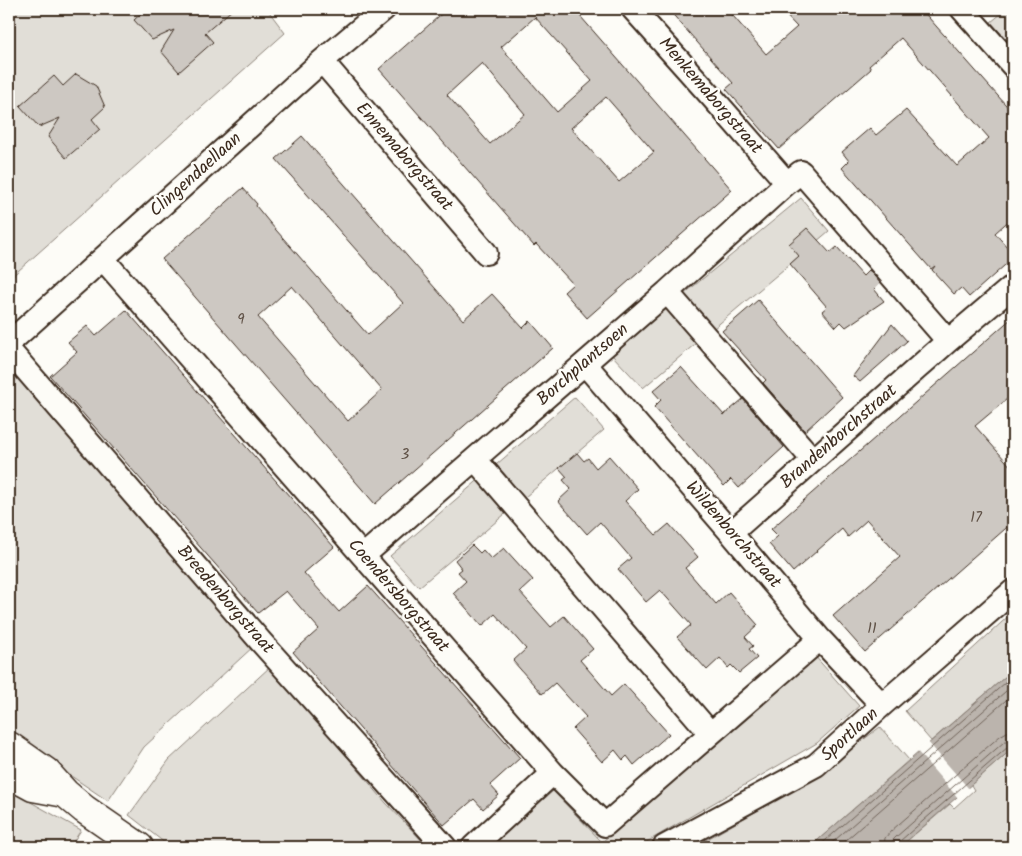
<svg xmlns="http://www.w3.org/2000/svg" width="1022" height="856" font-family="Kalam,sans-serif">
  <rect width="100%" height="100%" fill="#fdfcf7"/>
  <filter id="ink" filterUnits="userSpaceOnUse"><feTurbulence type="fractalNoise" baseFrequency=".02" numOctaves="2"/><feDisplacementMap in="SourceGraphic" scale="10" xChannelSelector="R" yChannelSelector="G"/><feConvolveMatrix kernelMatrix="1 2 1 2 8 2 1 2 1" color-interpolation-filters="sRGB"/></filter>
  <g filter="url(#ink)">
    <path fill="#e1ded7" stroke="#8e847a" d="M9,9H267L285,33L9,279Z
      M1007,9H1013V47L991,22Z
      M801,198L829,231L643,388L611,354Z
      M18,374L254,646L144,747L108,801L9,734V378Z
      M575,397L604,430L419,587L390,556Z
      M1013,612V670L931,741L905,711Z
      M814,655L859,706L817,743L638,847H489L553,791L602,842Z
      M271,666L386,803L428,847H170L129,815L169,760Z
      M880,727L909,760L810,847H693L805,784Z
      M1013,748V847H900L950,804L954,808L974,790L971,785Z
      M9,790L81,830L70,847H9Z"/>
    <path fill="#bbb4ad" stroke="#887d74" d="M1013,670V748L900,847H810Z"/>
    <path fill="#fdfcf7" d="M927,741L970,790L959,799L916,750Z"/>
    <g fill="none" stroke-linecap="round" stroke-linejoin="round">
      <path stroke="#6e6157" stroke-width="1" d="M818,847L1013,676
        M827,847L1013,685
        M838,847L1013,694
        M884,847L885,838L891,831L1000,736L1007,732L1013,731
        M891,847L892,841L896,837L1004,742L1009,739H1013
        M898,847L900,841L1008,747L1013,745"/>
    </g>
    <path fill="#cdc8c2" stroke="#3b2a1e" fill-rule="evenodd" d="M146,9H233L205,33L213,42L179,72L161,51L174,30L152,40L134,20Z
      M447,9H574L732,190L587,318L564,292L573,284L536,244L534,246L379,69ZM535,17L592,81L557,112L501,47ZM482,63L525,114L490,144L447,95ZM606,97L654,152L619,182L571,128Z
      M668,9H727L766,54L797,27L780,9H921L1013,113V217L995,233L1013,254V258L969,297L961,288L954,294L932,270L935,266L931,269L842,168L849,161L842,152L870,128L876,135L906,110L957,166L989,138L901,38L869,66L871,69L779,149L726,89L733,83Z
      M76,74L96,86L105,107L92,119L100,129L66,158L48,137L60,118L39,127L20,106L54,76L63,86Z
      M302,136L463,320L492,294L523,328L530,321L553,348L375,504L162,259L243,188L257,204L256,206L269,222L368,335L403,303L276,159ZM292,286L382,390L348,421L258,317Z
      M807,228L830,253L837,247L863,276L869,270L880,283L874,289L884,301L846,327L841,322L836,327L822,311L827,307L790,264L799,256L789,244Z
      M758,300L842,397L805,431L763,383L766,380L722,331Z
      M126,310L334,547L304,573L339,612L368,586L520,758L490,785L499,795L483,809L474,799L444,825L293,652L319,629L286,591L258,613L50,376L77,352L68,342L87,326L96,336Z
      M1013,317V394L975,426L1013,469V522L865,652L833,616L900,557L867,520L848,537L842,529L793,572L769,544L778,536L771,529Z
      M892,324L907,341L860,382L853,376Z
      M681,367L724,415L743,399L784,447L739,488L731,479L724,486L654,407L661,400L653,391Z
      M577,453L584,461L588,458L596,468L609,456L638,489L625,501L656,535L669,524L698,557L685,568L716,604L729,592L758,625L745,637L753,646L749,649L757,658L739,673L731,665L728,668L720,658L707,670L677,637L691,625L660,590L646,602L618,569L631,558L600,522L587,534L558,501L571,489L563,480L567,477L559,468Z
      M472,545L480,553L483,550L491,559L504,548L533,580L520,592L551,627L564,616L593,649L580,660L611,696L624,684L669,734L634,765L627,756L623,760L615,750L602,762L573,729L586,717L555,683L542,694L513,661L526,649L495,614L482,626L453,593L466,581L458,572L462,569L455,560Z"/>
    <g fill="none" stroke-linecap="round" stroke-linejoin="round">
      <g stroke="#3b2a1e" stroke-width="26">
        <path id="street" d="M633,9L711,96L787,183
          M962,9L1013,66
          M322,61L486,253
          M103,259L553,773L605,825L820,639
          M667,292L813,460
          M9,343L322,61L384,9
          M9,350L262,643L445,847
          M585,364L731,533L820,639L882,705
          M475,459L710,733
          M731,533L948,341L1013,286
          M363,556L667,292L787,183L801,172L948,341
          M473,847L553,773
          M664,847L816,765L882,705L1013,591"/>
      </g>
      <g stroke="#3b2a1e" stroke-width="31">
        <path id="secondary" d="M9,746L46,772L65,793L84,809L139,847
          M9,774L33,787L65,793"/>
      </g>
      <use href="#street" stroke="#fdfcf7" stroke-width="22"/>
      <use href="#secondary" stroke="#fdfcf7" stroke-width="28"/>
    </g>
  </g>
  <g text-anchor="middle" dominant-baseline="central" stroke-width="5" stroke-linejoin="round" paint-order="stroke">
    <g font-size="15" fill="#605247">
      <text x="241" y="320">9</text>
      <text x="405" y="455">3</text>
      <text x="976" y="518">17</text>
      <text x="872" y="629">11</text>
    </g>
    <g font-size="18" fill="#3b2a1e" stroke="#fdfcf7">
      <text transform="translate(710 96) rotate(49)">Menkemaborgstraat</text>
      <text transform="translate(404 157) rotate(49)">Ennemaborgstraat</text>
      <text transform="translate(196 175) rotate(-42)">Clingendaellaan</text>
      <text transform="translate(583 365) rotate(-41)">Borchplantsoen</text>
      <text transform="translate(839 437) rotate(-41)">Brandenborchstraat</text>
      <text transform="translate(733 535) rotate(49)">Wildenborchstraat</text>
      <text transform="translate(398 596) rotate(49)">Coendersborgstraat</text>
      <text transform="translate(225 600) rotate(49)">Breedenborgstraat</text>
      <text transform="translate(850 735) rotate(-42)">Sportlaan</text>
    </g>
  </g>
  <rect width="1022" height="856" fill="none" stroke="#fdfcf7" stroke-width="30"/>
  <rect x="15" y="15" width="992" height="826" fill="none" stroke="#3b2a1e" stroke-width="2" filter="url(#ink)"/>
</svg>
